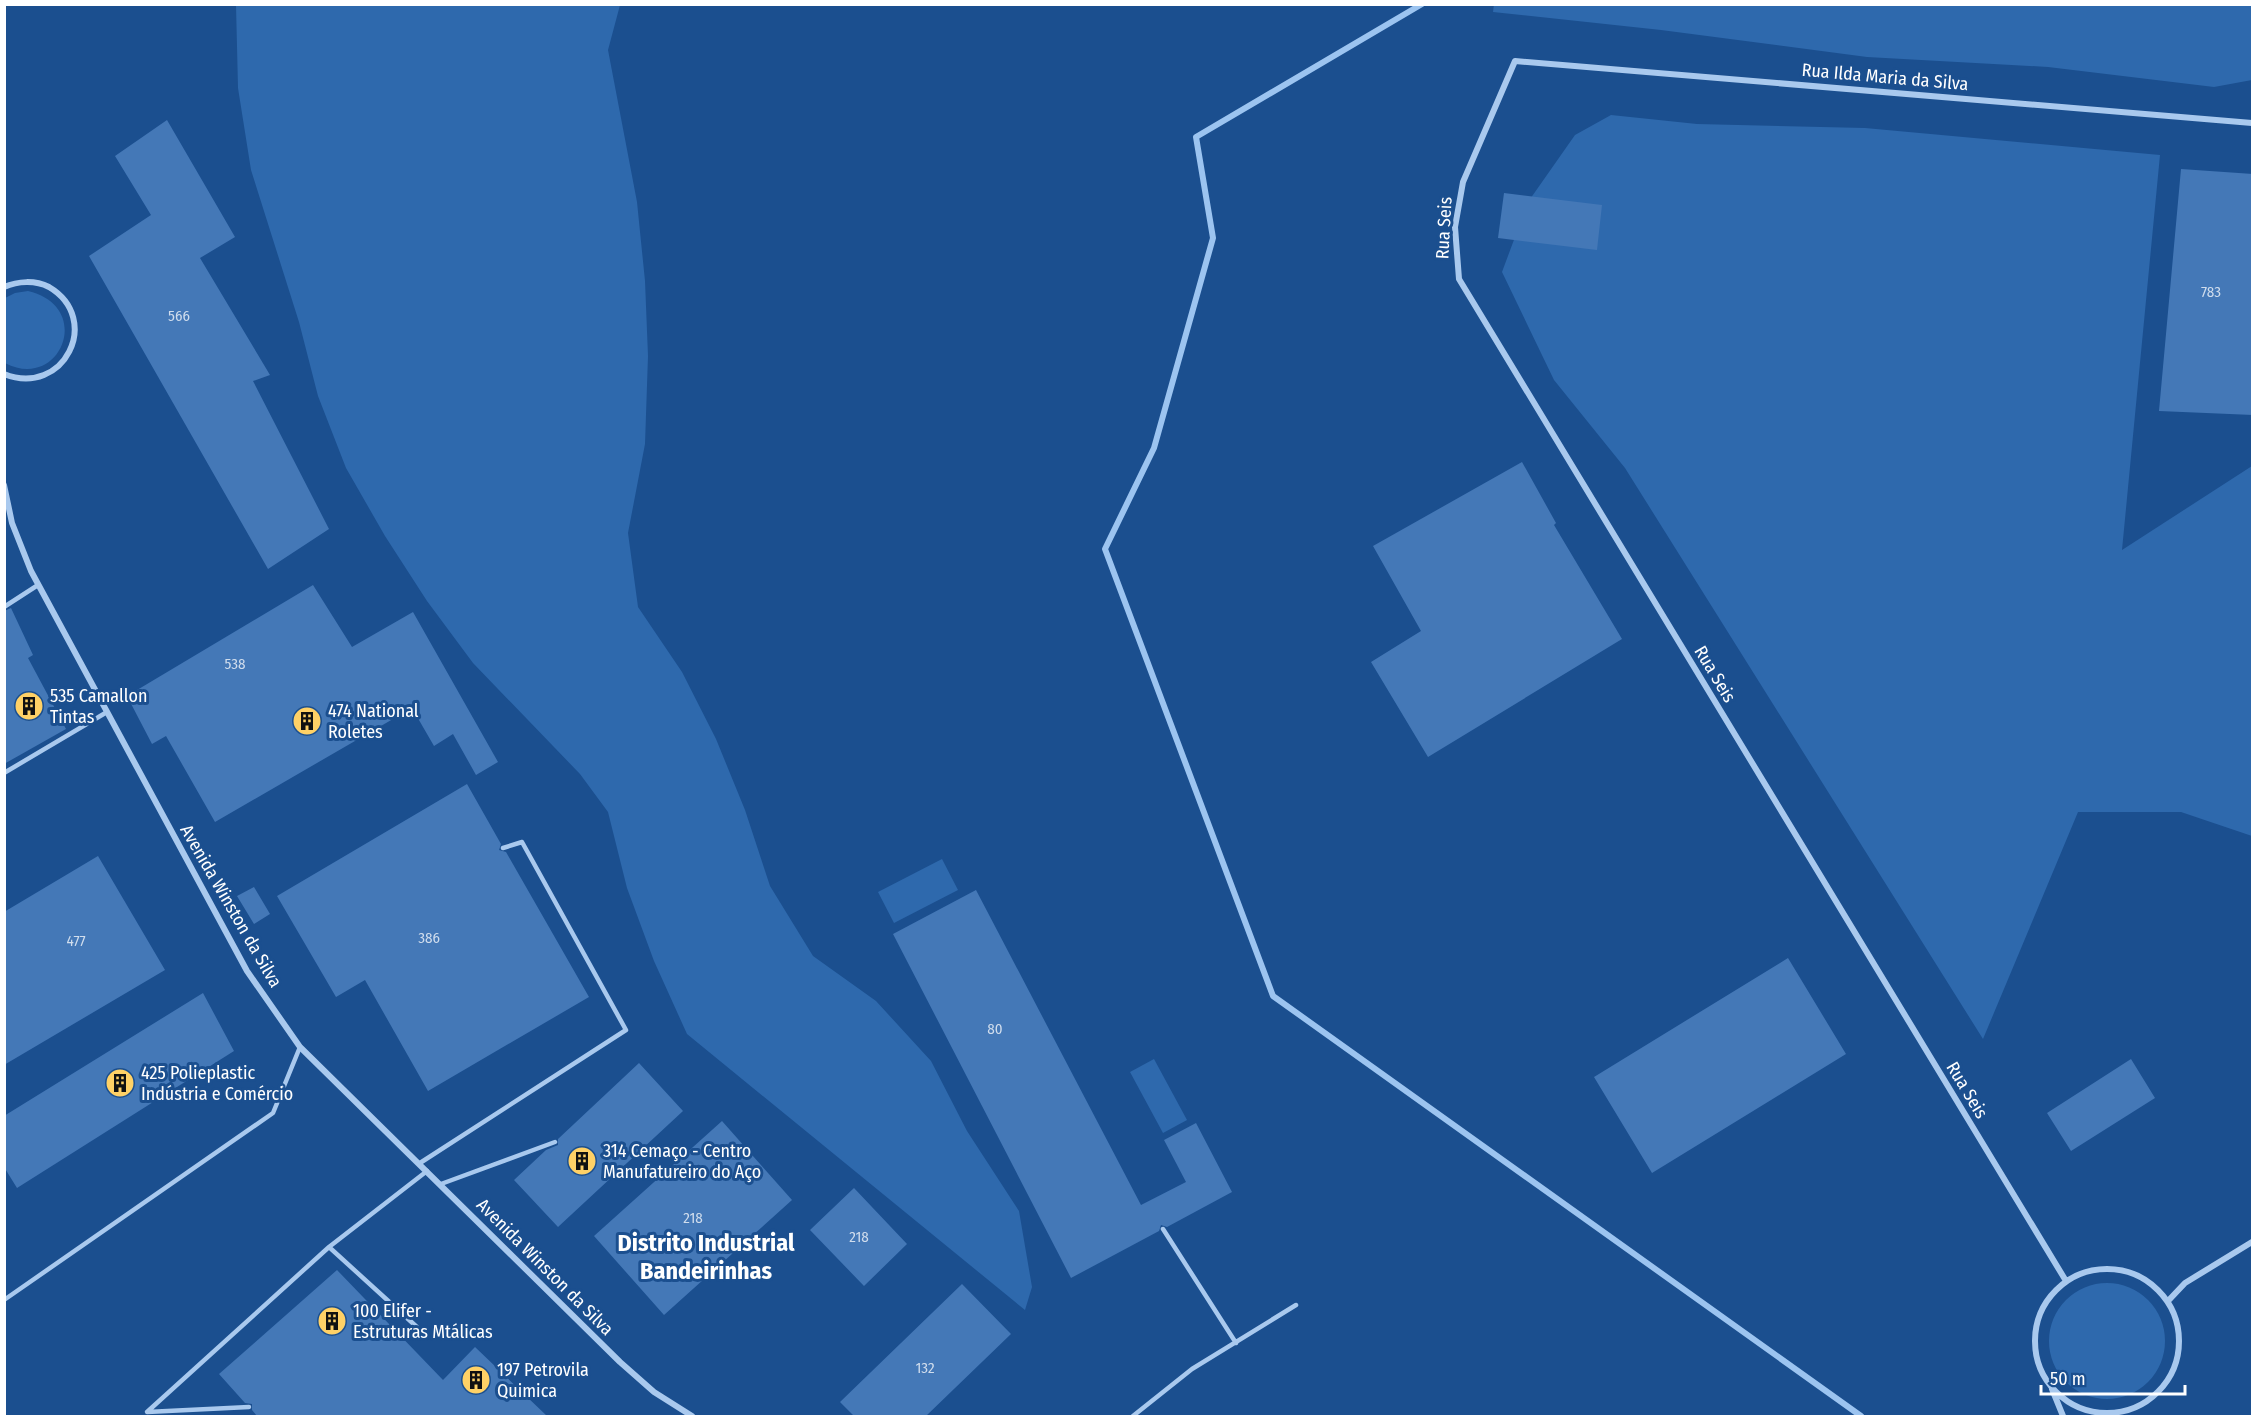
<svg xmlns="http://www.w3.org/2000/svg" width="2257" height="1421" font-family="'Fira Sans Condensed',sans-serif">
  <rect width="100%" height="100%" fill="#1b4f8f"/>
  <path fill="#2e69ad" d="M1494,4L2252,5V80L2214,87L2048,67L1867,57L1661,30L1493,12Z
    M236,5H620L608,50L637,202L645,281L648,356L645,444L628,533L638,607L682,672L716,739L745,810L770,886L813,956L876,1001L931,1061L967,1131L1019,1211L1032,1287L1025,1310L687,1034L654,961L627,888L608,812L580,774L473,663L427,601L385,536L346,468L318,396L299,322L251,170L238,88Z
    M1611,115L1697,124L1865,128L2160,155L2122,550L2252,466V836L2181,812H2078L1983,1039L1625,468L1554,380L1502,272L1528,202L1575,135Z
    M28,291C95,307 60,392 5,363V298L15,293Z
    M942,859L958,890L894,923L878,892Z
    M1154,1059L1187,1120L1163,1133L1130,1072Z
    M2049 1341a58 58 0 1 1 116 0a58 58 0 1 1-116 0Z"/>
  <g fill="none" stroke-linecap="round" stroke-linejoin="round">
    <path stroke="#9cc4f0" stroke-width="6" d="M1422,4L1196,137L1213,238L1154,448L1105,549L1273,996L1861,1416"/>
  </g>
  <path fill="#4478b7" d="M167,120L235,237L200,258L270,375L253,381L329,529L268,569L89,256L151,215L115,156Z
    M2181,169L2253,174V415L2159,411Z
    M1504,193L1602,205L1597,250L1498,238Z
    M1522,462L1556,523L1554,525L1622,639L1428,757L1371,662L1421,631L1373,546Z
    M313,585L352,647L413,612L498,762L476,775L453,734L434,746L412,708L215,822L166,736L152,744L127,696Z
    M11,608L33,655L28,658L66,729L4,764V611Z
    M467,784L501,844L499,850L506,852L589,997L428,1091L365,980L336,997L277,896Z
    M98,856L165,970L4,1065V912Z
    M254,887L270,914L254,924L237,896Z
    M976,890L1141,1205L1186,1182L1164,1140L1196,1123L1232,1192L1167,1227L1161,1225L1159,1231L1071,1278L893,934Z
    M1788,958L1846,1054L1652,1173L1594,1077Z
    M203,993L234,1051L17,1188L4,1167V1116Z
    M2131,1059L2155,1098L2071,1151L2047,1113Z
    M639,1063L683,1111L558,1227L514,1180L546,1150L558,1145V1139Z
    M722,1121L792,1200L664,1315L594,1236Z
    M854,1188L907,1244L864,1286L810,1230Z
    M337,1270L443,1380L475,1347L547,1416H257L252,1410V1404L245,1403L219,1374Z
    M962,1284L1011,1334L926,1416H854L840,1402Z"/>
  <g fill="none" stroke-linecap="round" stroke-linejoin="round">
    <path stroke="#a9c9ee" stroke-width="4.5" d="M4,607L38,585
      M4,773L107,712
      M420,1163L626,1030L522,842L503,848
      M441,1184L555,1142
      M1163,1229L1236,1343
      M329,1247L418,1328
      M4,1300L273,1113L300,1047
      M249,1407L147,1412L329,1247L427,1171
      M1133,1416L1192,1369L1296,1305"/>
    <path stroke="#a9c9ee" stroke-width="6" d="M4,287C18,281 35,280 49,287C103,319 64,398 4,374
      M4,485L12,523L31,571L247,971L300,1047L620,1362L654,1392L692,1416
      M2035 1341a72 72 0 1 1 144 0a72 72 0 1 1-144 0Z
      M2066,1281L1459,279L1455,227L1463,182L1515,61L2252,123
      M2168,1301L2185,1283L2252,1242
      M2052,1389L2063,1416"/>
  </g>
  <defs>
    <g id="building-disc" transform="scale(1.5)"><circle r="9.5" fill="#ffd166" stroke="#1b4f8f"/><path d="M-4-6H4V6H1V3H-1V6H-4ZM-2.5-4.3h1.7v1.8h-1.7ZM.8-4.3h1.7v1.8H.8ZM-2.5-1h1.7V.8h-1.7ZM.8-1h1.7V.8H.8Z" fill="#111"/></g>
  </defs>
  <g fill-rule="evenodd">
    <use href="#building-disc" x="29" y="706"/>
    <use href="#building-disc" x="307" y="721"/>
    <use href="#building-disc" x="120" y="1083"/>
    <use href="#building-disc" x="582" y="1161"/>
    <use href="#building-disc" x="332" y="1321"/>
    <use href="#building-disc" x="476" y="1380"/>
  </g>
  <g text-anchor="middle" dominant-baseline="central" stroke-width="6" stroke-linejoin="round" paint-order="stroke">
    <g font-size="15" fill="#d0dded">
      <text x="2211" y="292">783</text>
      <text x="179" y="316">566</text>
      <text x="235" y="664">538</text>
      <text x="429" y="938">386</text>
      <text x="76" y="941">477</text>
      <text x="995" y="1029">80</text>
      <text x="693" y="1218">218</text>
      <text x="859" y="1237">218</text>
      <text x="925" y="1368">132</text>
    </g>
    <g font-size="18" fill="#fff" stroke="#1b4f8f">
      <text transform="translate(1885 77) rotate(5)">Rua Ilda Maria da Silva</text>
      <text transform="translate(1444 228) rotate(-87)">Rua Seis</text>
      <text transform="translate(1715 674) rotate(59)">Rua Seis</text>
      <text transform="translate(231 906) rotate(60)">Avenida Winston da Silva</text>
      <text transform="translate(1967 1090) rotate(59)">Rua Seis</text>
      <text transform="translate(545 1267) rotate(45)">Avenida Winston da Silva</text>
    </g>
    <g font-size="18" fill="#fff" stroke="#1b4f8f" text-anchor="start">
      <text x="50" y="696">535 Camallon<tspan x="50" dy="21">Tintas</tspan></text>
      <text x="328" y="711">474 National<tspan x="328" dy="21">Roletes</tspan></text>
      <text x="141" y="1073">425 Polieplastic<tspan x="141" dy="21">Indústria e Comércio</tspan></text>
      <text x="603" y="1151">314 Cemaço - Centro<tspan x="603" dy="21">Manufatureiro do Aço</tspan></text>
      <text x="353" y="1311">100 Elifer -<tspan x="353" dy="21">Estruturas Mtálicas</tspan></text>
      <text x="497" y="1370">197 Petrovila<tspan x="497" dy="21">Quimica</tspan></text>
    </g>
    <g font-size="24" font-weight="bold" fill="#fff" stroke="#1b4f8f">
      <text x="706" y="1243">Distrito Industrial<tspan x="706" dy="28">Bandeirinhas</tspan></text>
    </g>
  </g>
  <rect width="2257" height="1421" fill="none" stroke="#ffffff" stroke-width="12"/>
  <path d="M2041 1385v9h144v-9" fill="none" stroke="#ffffff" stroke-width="3"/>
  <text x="2050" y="1385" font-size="18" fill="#ffffff" stroke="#1b4f8f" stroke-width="4.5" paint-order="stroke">50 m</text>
</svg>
